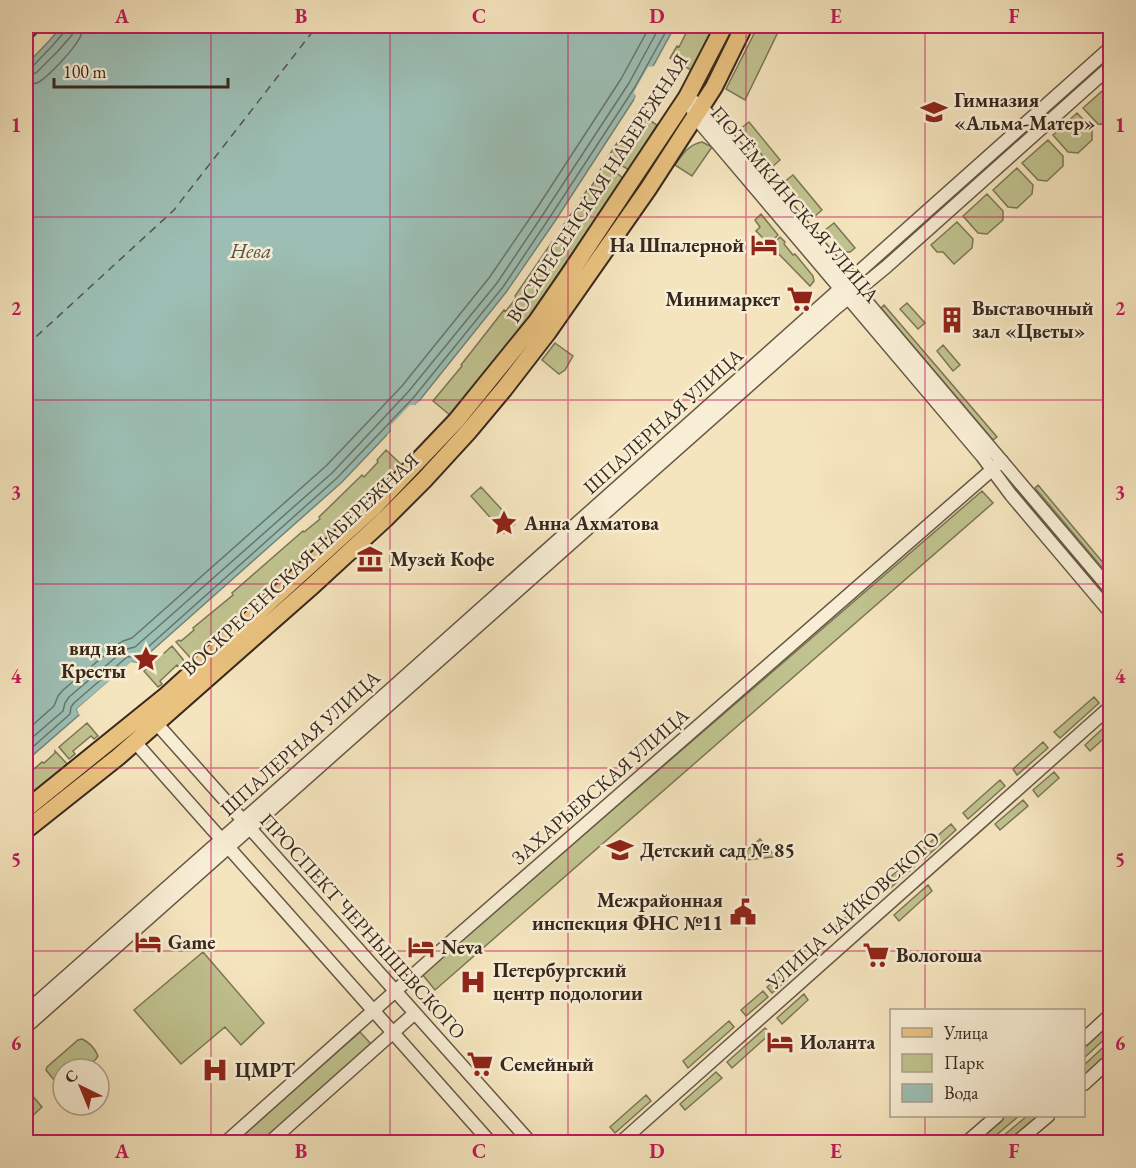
<svg xmlns="http://www.w3.org/2000/svg" width="1136" height="1168" font-family="'EB Garamond',serif">
  <rect width="100%" height="100%" fill="#f5e5be"/>
  <filter id="stains"><feTurbulence type="fractalNoise" baseFrequency=".00333" numOctaves="4"/><feColorMatrix values="0 0 0 0 .2 0 0 0 0 .09 0 0 0 0 .02 0 0 0 .5 -.17"/></filter>
  <radialGradient id="worn" r=".72"><stop offset=".6" stop-color="#630" stop-opacity="0"/><stop offset="1" stop-color="#630" stop-opacity=".3"/></radialGradient>
  <path fill="#c0c38f" stroke="#7c7656" stroke-width="1.5" d="M687,26H714L691,70L670,58L677,46L679,47L688,29L686,28Z
    M758,26H781L745,100L726,89Z
    M1109,85L1110,87V124L1109,125L1098,124L1083,108Z
    M637,112L657,125L629,170L608,157L617,143L619,144Z
    M1077,113L1092,129V140L1078,153L1068,152L1053,135Z
    M749,122L780,160L772,167L740,129Z
    M1048,140L1063,156V166L1047,181L1038,180L1022,163Z
    M702,142L712,147L692,176L675,165C682,155 689,144 702,142Z
    M604,164L623,178L531,315L451,416L433,401L462,366L461,365L504,310L506,311L516,298L515,296L552,242L554,243L565,228L563,226L589,187H591L600,173L599,172Z
    M1017,168L1033,185L1032,194L1017,208L1008,207L993,190Z
    M793,175L822,210L814,217L784,182Z
    M987,194L1003,211V220L987,234L978,233L963,216Z
    M761,214L778,235L769,244L756,231L760,227L755,220Z
    M957,222L973,239L972,248L954,264L943,252H937L931,245Z
    M834,223L855,248L850,252H844L825,230Z
    M780,237L785,242L784,244L793,255L795,254L813,276L814,281L810,286L771,246Z
    M907,303L925,323L918,329L900,309Z
    M884,305L997,437L993,440L881,308Z
    M555,343L573,356L565,370L559,374L542,360Z
    M943,345L960,365L953,371L937,351Z
    M386,450L404,467L370,502L194,662L176,642L179,640L181,641L194,630L193,628L233,595L232,593L303,531L304,532L320,519L319,517L362,475L364,477L378,462L377,460Z
    M1038,485L1110,571V577L1035,488Z
    M481,487L515,524L504,533L471,496Z
    M982,491L993,503L435,990L422,974Z
    M172,646L186,663L180,668L177,665L160,681L162,684L158,687L144,671Z
    M1094,697L1099,703L1060,738L1054,732Z
    M1110,722V733L1090,751L1085,745Z
    M87,723L98,736L94,739L91,736L73,751L75,754L69,759L59,747Z
    M1043,742L1048,748L1017,775L1013,769Z
    M55,751L69,766L26,800V776L42,762L44,763L55,753Z
    M1054,772L1059,778L1038,797L1033,790Z
    M1000,780L1005,786L968,819L963,813Z
    M1023,800L1028,806L1000,830L995,824Z
    M951,824L956,830L925,858L919,852Z
    M760,839L775,856L773,857L747,860L745,852Z
    M909,861L914,867L887,891L881,885Z
    M928,885L932,891L899,921L894,915Z
    M870,895L875,901L838,934L833,929Z
    M203,952L264,1023L241,1045L225,1027L181,1064L134,1010Z
    M790,968L795,973L772,993L767,987Z
    M763,991L768,997L746,1016L741,1010Z
    M804,994L808,1000L782,1024L777,1018Z
    M729,1021L734,1027L688,1068L683,1061Z
    M1110,1024V1034L1084,1058V1048Z
    M765,1028L770,1034L732,1068L727,1062Z
    M360,1032L371,1044L261,1142H235Z
    M82,1039C89,1042 95,1049 98,1056L96,1059L85,1069H63V1087L61,1088L58,1085L46,1070L47,1067L78,1040Z
    M1110,1041V1053L1084,1077V1065Z
    M716,1072L722,1078L685,1110L680,1104Z
    M26,1088L42,1107L26,1122Z
    M646,1095L651,1101L615,1133L610,1127Z
    M1004,1116H1019L988,1142H974Z
    M1027,1116H1040L1009,1142H996Z"/>
  <path fill="#9cbfb5" stroke="#748379" stroke-width="1.5" d="M62,26H675L640,90L555,221L507,291L419,401L342,482L138,663L132,662L77,709L79,715L26,761V65L49,41Z"/>
  <path fill="#f5e5be" d="M657,62L659,63L637,101L634,100L636,96L634,93L635,90L648,67L654,66Z
    M419,401L421,403L390,437L387,435L391,431V425L410,405H415Z
    M131,662L138,663L135,666L132,665L80,710L81,713L79,715L77,709L78,708Z"/>
  <g fill="none" stroke-linecap="round" stroke-linejoin="round">
    <path stroke="#6a746a" stroke-width="1.5" d="M26,68L32,67L53,45L65,31L66,26
      M26,76L36,73L58,51L72,35L74,26
      M26,85C31,85 35,84 39,82C50,75 73,50 79,39C82,35 82,31 83,26
      M26,731L54,706L58,696L63,690L117,645L123,641L132,638L326,466L402,386L489,278L537,208L621,79L650,26
      M26,743L63,711L65,703L69,697L122,652L127,649L135,647L332,473L408,392L497,283L544,213L629,83L660,26
      M26,753L70,714L71,707L74,703L127,657L138,656L337,478L414,397L503,287L550,217L635,87L669,26"/>
    <path stroke="#55554b" stroke-width="1.5" stroke-dasharray="8 6" stroke-linecap="butt" d="M26,346L174,210L317,26"/>
    <g stroke="#665746" stroke-width="15">
      <path id="minor" d="M695,102L701,106L1110,589
        M693,111L695,117L982,456L1011,495L1110,612
        M150,721L157,724L530,1142
        M135,742L490,1142
        M26,1012L336,738L1110,48
        M26,1027L836,308L886,267L1110,67
        M1084,1039L1110,1015
        M1084,1084L1110,1060
        M226,1142L438,953L1002,461
        M270,1142L415,1013
        M621,1142L1110,707
        M967,1142L997,1116
        M1017,1142L1048,1116"/>
    </g>
    <g stroke="#37281e" stroke-width="20">
      <path id="major" d="M26,31L31,26
        M26,809L167,695L374,507L456,421L537,321L570,273L687,97L724,26
        M26,830L118,757L311,587L385,519L424,480L468,432L504,389L548,332L648,189L714,87L744,26"/>
    </g>
    <use href="#minor" stroke="#f8eed5" stroke-width="12"/>
    <use href="#major" stroke="#eac27f" stroke-width="16"/>
  </g>
  <path fill="none" stroke="#c2185b" stroke-width="1.5" stroke-opacity="0.55" d="M211,26V1142M390,26V1142M568,26V1142M746,26V1142M925,26V1010M26,217H1110M26,400H1110M26,584H1110M26,768H1110M26,951H1110M925,1116V1142"/>
  <defs>
    <g id="school-bare" transform="scale(2.07)"><path d="M0-5L7-2L0 1L-7-2ZM-4 1L0 2.5L4 1V4Q0 6-4 4Z" fill="#8f2418" stroke="#f8eed5" stroke-width="2.5" paint-order="stroke"/></g>
    <g id="hotel-bare" transform="scale(2.07)"><path d="M-6-4.5h1.5V1H6V5H4.5V3h-9V5H-6ZM-4 0a1.8 1.8 0 1 1 3.6 0ZM.5 0V-2.5h3Q6-2.5 6 0Z" fill="#8f2418" stroke="#f8eed5" stroke-width="2.5" paint-order="stroke"/></g>
    <g id="supermarket-bare" transform="scale(2.07)"><path d="M-6-5.5h2.5l.6 2H6L4.5 2H-2.5L-4.4-4H-6ZM-1.5 3.2a1.3 1.3 0 1 0 .1 0ZM3 3.2a1.3 1.3 0 1 0 .1 0Z" fill="#8f2418" stroke="#f8eed5" stroke-width="2.5" paint-order="stroke"/></g>
    <g id="building-bare" transform="scale(2.07)"><path d="M-4-6H4V6H1V3H-1V6H-4ZM-2.5-4.3h1.7v1.8h-1.7ZM.8-4.3h1.7v1.8H.8ZM-2.5-1h1.7V.8h-1.7ZM.8-1h1.7V.8H.8Z" fill="#8f2418" stroke="#f8eed5" stroke-width="2.5" paint-order="stroke"/></g>
    <g id="sight-bare" transform="scale(2.07)"><path d="M0-6L1.8-2.2L6-1.7L2.9 1.2L3.7 5.4L0 3.3L-3.7 5.4L-2.9 1.2L-6-1.7L-1.8-2.2Z" fill="#8f2418" stroke="#f8eed5" stroke-width="2.5" paint-order="stroke"/></g>
    <g id="museum-bare" transform="scale(2.07)"><path d="M0-6L6-3V-2H-6V-3ZM-5-1h2V3h-2ZM-1-1h2V3h-2ZM3-1h2V3H3ZM-6 4H6V6H-6Z" fill="#8f2418" stroke="#f8eed5" stroke-width="2.5" paint-order="stroke"/></g>
    <g id="civic-bare" transform="scale(2.07)"><path d="M-.6-6.5H3V-4.5H.6V-3L4-1V1h2V6H-6V1h2V-1L-.6-3ZM-1.2 2.5V6h2.4V2.5Z" fill="#8f2418" stroke="#f8eed5" stroke-width="2.5" paint-order="stroke"/></g>
    <g id="hospital-bare" transform="scale(2.07)"><path d="M-5-5h3v3.5h4V-5h3V5h-3V1.5h-4V5h-3Z" fill="#8f2418" stroke="#f8eed5" stroke-width="2.5" paint-order="stroke"/></g>
  </defs>
  <g fill-rule="evenodd">
    <use href="#school-bare" x="934" y="112"/>
    <use href="#hotel-bare" x="764" y="245"/>
    <use href="#supermarket-bare" x="800" y="299"/>
    <use href="#building-bare" x="952" y="320"/>
    <use href="#sight-bare" x="504" y="523"/>
    <use href="#museum-bare" x="370" y="559"/>
    <use href="#sight-bare" x="146" y="659"/>
    <use href="#school-bare" x="620" y="850"/>
    <use href="#civic-bare" x="743" y="912"/>
    <use href="#hotel-bare" x="148" y="942"/>
    <use href="#hotel-bare" x="421" y="947"/>
    <use href="#supermarket-bare" x="876" y="955"/>
    <use href="#hospital-bare" x="473" y="982"/>
    <use href="#hotel-bare" x="780" y="1042"/>
    <use href="#supermarket-bare" x="480" y="1064"/>
    <use href="#hospital-bare" x="215" y="1070"/>
  </g>
  <g text-anchor="middle" dominant-baseline="central" stroke-width="5" stroke-linejoin="round" paint-order="stroke">
    <g font-size="20" font-weight="bold" fill="#37281e" stroke="#f8eed5" text-anchor="start">
      <text x="954" y="100">Гимназия<tspan x="954" dy="23">«Альма-Матер»</tspan></text>
      <text x="744" y="245" text-anchor="end">На Шпалерной</text>
      <text x="780" y="299" text-anchor="end">Минимаркет</text>
      <text x="972" y="308">Выставочный<tspan x="972" dy="23">зал «Цветы»</tspan></text>
      <text x="524" y="523">Анна Ахматова</text>
      <text x="390" y="559">Музей Кофе</text>
      <text x="126" y="648" text-anchor="end">вид на<tspan x="126" dy="23">Кресты</tspan></text>
      <text x="640" y="850">Детский сад № 85</text>
      <text x="723" y="900" text-anchor="end">Межрайонная<tspan x="723" dy="23">инспекция ФНС №11</tspan></text>
      <text x="168" y="942">Game</text>
      <text x="441" y="947">Neva</text>
      <text x="896" y="955">Вологоша</text>
      <text x="493" y="970">Петербургский<tspan x="493" dy="23">центр подологии</tspan></text>
      <text x="800" y="1042">Иоланта</text>
      <text x="500" y="1064">Семейный</text>
      <text x="235" y="1070">ЦМРТ</text>
    </g>
    <g font-size="20" fill="#37281e" stroke="#f8eed5">
      <text transform="translate(597 188) rotate(-57)">ВОСКРЕСЕНСКАЯ НАБЕРЕЖНАЯ</text>
      <text transform="translate(795 204) rotate(50)">ПОТЁМКИНСКАЯ УЛИЦА</text>
      <text transform="translate(663 421) rotate(-42)">ШПАЛЕРНАЯ УЛИЦА</text>
      <text transform="translate(300 564) rotate(-43)">ВОСКРЕСЕНСКАЯ НАБЕРЕЖНАЯ</text>
      <text transform="translate(300 743) rotate(-42)">ШПАЛЕРНАЯ УЛИЦА</text>
      <text transform="translate(600 786) rotate(-41)">ЗАХАРЬЕВСКАЯ УЛИЦА</text>
      <text transform="translate(853 910) rotate(-42)">УЛИЦА ЧАЙКОВСКОГО</text>
      <text transform="translate(363 926) rotate(48)">ПРОСПЕКТ ЧЕРНЫШЕВСКОГО</text>
    </g>
    <g font-size="21" font-style="italic" fill="#55554b" stroke="#f8eed5">
      <text x="251" y="250">Нева</text>
    </g>
  </g>
  <rect width="1136" height="1168" fill="none" stroke="#f5e5be" stroke-width="66"/>
  <rect x="890" y="1009" width="195" height="108" fill="#f8eed5" stroke="#ab9f8c" stroke-width="1.5"/>
  <rect x="902" y="1028" width="30" height="9" fill="#eac27f" stroke="#ab9f8c" stroke-width="1.5"/>
  <text x="944" y="1039" font-size="18" fill="#37281e">Улица</text>
  <rect x="902" y="1054" width="30" height="18" fill="#c0c38f" stroke="#ab9f8c" stroke-width="1.5"/>
  <text x="944" y="1069" font-size="18" fill="#37281e">Парк</text>
  <rect x="902" y="1084" width="30" height="18" fill="#9cbfb5" stroke="#ab9f8c" stroke-width="1.5"/>
  <text x="944" y="1099" font-size="18" fill="#37281e">Вода</text>
  <g transform="translate(81 1087) rotate(317)"><circle r="28" fill="#f8eed5" stroke="#ab9f8c" stroke-width="1.5"/>
  <path d="M0-4.5L10 22L0 15L-10 22Z" fill="#8f2418"/>
  <text y="-9" font-size="16" font-weight="bold" text-anchor="middle" fill="#37281e">С</text>
  </g>
  <path d="M54 78v9h174v-9" fill="none" stroke="#37281e" stroke-width="3"/>
  <text x="63" y="78" font-size="18" fill="#37281e" stroke="#f8eed5" stroke-width="4.5" paint-order="stroke">100 m</text>
  <rect x="33" y="33" width="1070" height="1102" fill="none" stroke="#c2185b" stroke-width="2"/>
  <g font-size="20" text-anchor="middle" font-weight="bold" fill="#c2185b">
    <text x="122" y="23">A</text>
    <text x="301" y="23">B</text>
    <text x="479" y="23">C</text>
    <text x="657" y="23">D</text>
    <text x="836" y="23">E</text>
    <text x="1014" y="23">F</text>
    <text x="16" y="132">1</text>
    <text x="1120" y="132">1</text>
    <text x="16" y="315">2</text>
    <text x="1120" y="315">2</text>
    <text x="16" y="499">3</text>
    <text x="1120" y="499">3</text>
    <text x="16" y="683">4</text>
    <text x="1120" y="683">4</text>
    <text x="16" y="866">5</text>
    <text x="1120" y="866">5</text>
    <text x="16" y="1050">6</text>
    <text x="1120" y="1050">6</text>
    <text x="122" y="1158">A</text>
    <text x="301" y="1158">B</text>
    <text x="479" y="1158">C</text>
    <text x="657" y="1158">D</text>
    <text x="836" y="1158">E</text>
    <text x="1014" y="1158">F</text>
  </g>
  <rect width="100%" height="100%" filter="url(#stains)"/>
  <rect width="100%" height="100%" fill="url(#worn)"/>
</svg>
